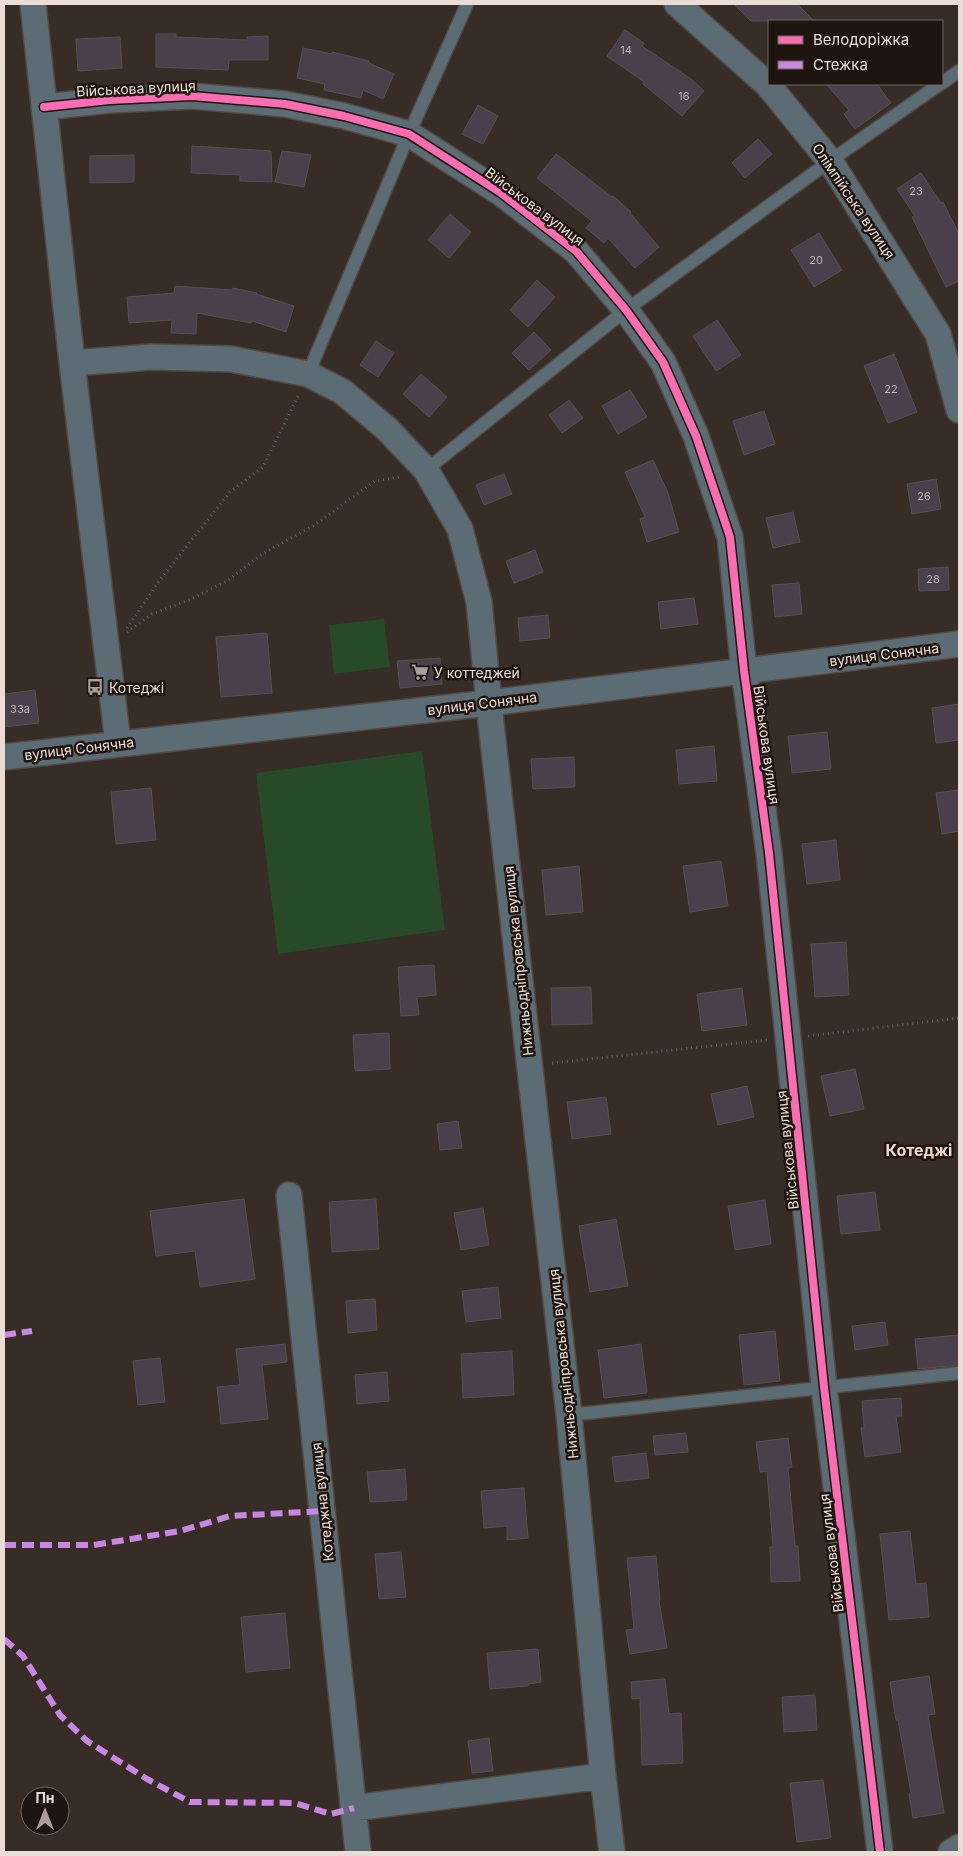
<svg xmlns="http://www.w3.org/2000/svg" width="963" height="1856" font-family="Inter,sans-serif">
  <rect width="100%" height="100%" fill="#372c26"/>
  <path fill="#274a28" d="M384,619L390,667L334,674L329,625Z
    M422,751L445,930L278,954L256,773Z"/>
  <path fill="#4a3f4b" stroke="#565051" d="M734,4H797L814,21H751Z
    M625,30L644,43L642,46L691,79L704,91L682,116L643,84L644,82L607,56Z
    M156,34H176V37L247,40V37L268,36V60H229L228,70L156,67Z
    M120,37L122,68L78,71L76,39Z
    M303,48L332,54V52L369,61V63L394,74L383,99L363,90L361,98L324,90L325,84L297,78Z
    M826,84H877L891,103L855,129L844,114L849,110Z
    M478,105L498,116L483,144L462,134Z
    M758,139L772,154L745,178L732,163Z
    M192,146L271,151L272,182L240,181V175L191,173Z
    M282,151L311,155L304,187L275,182Z
    M556,154L612,197L613,196L631,212L630,213L659,247L635,268L608,238L604,243L586,228L592,221L537,178Z
    M134,155V182L90,183V156Z
    M921,173L941,203L943,202L959,234V281L946,287L912,217L915,216L897,189Z
    M450,214L471,232L449,258L428,240Z
    M819,233L842,270L814,287L791,250Z
    M537,280L555,297L528,327L510,310Z
    M175,286L232,290L233,288L257,293L256,294L294,306L286,332L252,321L251,323L197,313L196,334L171,333L172,320L129,323L127,297L174,293Z
    M717,320L741,355L716,371L693,336Z
    M534,332L551,350L529,370L512,353Z
    M376,341L394,353L378,377L360,365Z
    M894,354L917,412L888,423L864,366Z
    M421,374L447,397L429,417L403,394Z
    M630,390L647,417L618,434L602,406Z
    M569,400L583,418L562,433L549,415Z
    M764,411L775,444L744,455L733,421Z
    M653,460L668,493L679,532L647,542L640,519L645,517L625,472Z
    M504,474L512,494L484,505L476,485Z
    M936,479L941,509L912,514L907,484Z
    M793,512L800,542L773,548L766,518Z
    M535,550L543,572L514,583L506,561Z
    M948,567L949,590L919,591L918,569Z
    M799,583L802,614L775,617L772,585Z
    M694,598L698,624L661,629L658,602Z
    M548,615L550,638L520,641L518,618Z
    M267,633L272,693L221,697L216,637Z
    M440,658L442,684L400,688L397,661Z
    M35,690L39,723L4,727V694Z
    M959,704V740L936,743L932,708Z
    M827,732L831,769L792,773L788,736Z
    M714,746L717,781L679,784L676,750Z
    M574,757L575,787L533,789L531,759Z
    M151,788L156,840L116,844L111,792Z
    M959,790V831L942,834L936,793Z
    M836,840L840,880L807,884L802,844Z
    M721,861L728,906L690,912L683,866Z
    M579,866L583,912L546,915L542,870Z
    M846,942L849,995L815,997L811,944Z
    M434,965L436,995L417,997L419,1015L401,1016L398,967Z
    M591,987L592,1024L552,1025L551,988Z
    M742,988L747,1025L702,1031L697,994Z
    M389,1033L390,1069L355,1071L353,1035Z
    M855,1069L864,1109L830,1116L821,1076Z
    M747,1086L754,1117L718,1125L711,1094Z
    M606,1097L611,1134L572,1139L567,1102Z
    M458,1121L462,1148L440,1150L437,1124Z
    M875,1192L880,1230L841,1234L837,1196Z
    M244,1199L255,1279L200,1287L195,1251L156,1256L150,1211Z
    M376,1199L379,1249L332,1252L329,1202Z
    M765,1200L771,1244L735,1250L728,1206Z
    M483,1208L489,1245L461,1250L454,1213Z
    M616,1219L628,1286L590,1292L579,1226Z
    M498,1287L501,1318L466,1322L462,1291Z
    M375,1299L377,1330L348,1333L346,1301Z
    M885,1322L888,1345L855,1350L852,1326Z
    M775,1331L780,1381L744,1385L739,1335Z
    M959,1335V1365L918,1369L915,1339Z
    M285,1344L287,1362L262,1365L268,1419L221,1424L217,1387L240,1385L236,1349Z
    M641,1344L647,1393L604,1398L598,1350Z
    M512,1351L514,1395L463,1398L461,1354Z
    M160,1358L165,1402L138,1405L133,1361Z
    M387,1372L389,1401L357,1404L355,1375Z
    M901,1398L902,1416H896L901,1452L865,1457L861,1428H864L862,1401Z
    M686,1433L688,1452L655,1455L653,1436Z
    M788,1438L792,1467L788,1468L795,1546H798L800,1581L771,1582L770,1547H773L767,1471L760,1472L756,1442Z
    M646,1453L649,1478L615,1482L612,1457Z
    M405,1469L407,1500L370,1502L367,1472Z
    M524,1488L528,1538L507,1540V1526L484,1528L481,1491Z
    M910,1531L916,1584L926,1583L929,1617L889,1620L880,1534Z
    M401,1552L406,1597L379,1599L375,1554Z
    M656,1556L660,1601H659L667,1648L630,1654L626,1630L634,1629L627,1558Z
    M285,1613L290,1668L246,1672L241,1617Z
    M538,1649L541,1682L528,1684V1686L490,1689L487,1653Z
    M929,1676L935,1714L928,1715L944,1813L913,1818L909,1794L911,1793L898,1720H896L890,1682Z
    M665,1679L669,1714L681,1713L683,1763L642,1765L640,1698L632,1699L631,1682Z
    M815,1695L817,1730L784,1732L782,1697Z
    M489,1738L493,1771L472,1773L468,1741Z
    M823,1780L831,1838L797,1842L790,1783Z"/>
  <g fill="none" stroke-linecap="round" stroke-linejoin="round">
    <g stroke="#524944" stroke-width="15">
      <path id="service" d="M942,83L959,71
        M308,374L409,134L467,4
        M426,470L626,310L830,161L940,84
        M569,1415L959,1373"/>
    </g>
    <g stroke="#524944" stroke-width="28">
      <path id="minor" d="M33,4L72,363L118,743
        M677,4L768,85L830,161L938,334L959,410
        M44,107L110,100L192,96L285,104L344,116L409,134L501,193L576,251L626,310L663,362L696,436L730,537L744,671L769,853L824,1387L880,1852
        M72,363L151,357L231,359L308,374L343,392L387,429L426,470L460,529L479,602L491,723L569,1415L603,1776L612,1852
        M4,757L489,703L959,644
        M289,1195L358,1852
        M354,1808L603,1776
        M951,1852L959,1847"/>
    </g>
    <path stroke="#5e6569" stroke-width="3" stroke-dasharray="1 4" stroke-linecap="butt" d="M127,628L162,577L230,492L263,467L299,394
      M127,632L152,614L189,600L227,581L262,554L313,526L375,481L401,477
      M808,1036L959,1018
      M552,1063L767,1040"/>
    <use href="#service" stroke="#5c6c74" stroke-width="12"/>
    <use href="#minor" stroke="#5c6c74" stroke-width="25"/>
    <path stroke="#c787e3" stroke-width="6" stroke-dasharray="12 6" stroke-linecap="butt" d="M4,1335L32,1331
      M4,1545H94L180,1531L230,1516L323,1511
      M4,1639L23,1656L60,1715L87,1741L147,1779L190,1802L295,1803L331,1814L354,1808"/>
    <g stroke="#1f1510" stroke-width="11">
      <path id="cycleway" d="M44,107L110,100L192,96L285,104L344,116L409,134L501,193L576,251L626,310L663,362L696,436L730,537L744,671L769,853L824,1387L880,1852"/>
    </g>
    <use href="#cycleway" stroke="#f96db3" stroke-width="8"/>
  </g>
  <defs>
    <g id="supermarket-bare" transform="scale(1.35)"><path d="M-6-5.5h2.5l.6 2H6L4.5 2H-2.5L-4.4-4H-6ZM-1.5 3.2a1.3 1.3 0 1 0 .1 0ZM3 3.2a1.3 1.3 0 1 0 .1 0Z" fill="#ac9e98" stroke="#1f1510" stroke-width="2.5" paint-order="stroke"/></g>
    <g id="bus-bare" transform="scale(1.35)"><path d="M-5-6H5V4H4V6H2V4H-2V6H-4V4H-5ZM-3.5-4V0h7V-4ZM-3.5 1.2v1.5H-2V1.2ZM2 1.2v1.5H3.5V1.2Z" fill="#ac9e98" stroke="#1f1510" stroke-width="2.5" paint-order="stroke"/></g>
  </defs>
  <g fill-rule="evenodd">
    <use href="#supermarket-bare" x="420" y="672"/>
    <use href="#bus-bare" x="95" y="687"/>
  </g>
  <g text-anchor="middle" dominant-baseline="central" stroke-width="5" stroke-linejoin="round" paint-order="stroke">
    <g font-size="11" fill="#c3b5b2">
      <text x="626" y="50">14</text>
      <text x="684" y="96">16</text>
      <text x="916" y="191">23</text>
      <text x="816" y="260">20</text>
      <text x="891" y="389">22</text>
      <text x="924" y="496">26</text>
      <text x="933" y="579">28</text>
      <text x="20" y="709">33а</text>
    </g>
    <g font-size="14" fill="#ebdcd5" stroke="#1f1510">
      <text transform="translate(136 88) rotate(-3)">Військова вулиця</text>
      <text transform="translate(854 201) rotate(56)">Олімпійська вулиця</text>
      <text transform="translate(535 206) rotate(37)">Військова вулиця</text>
      <text transform="translate(884 654) rotate(-7)">вулиця Сонячна</text>
      <text transform="translate(482 703) rotate(-7)">вулиця Сонячна</text>
      <text transform="translate(767 745) rotate(82)">Військова вулиця</text>
      <text transform="translate(79 748) rotate(-7)">вулиця Сонячна</text>
      <text transform="translate(518 961) rotate(-96)">Нижньодніпровська вулиця</text>
      <text transform="translate(787 1150) rotate(-96)">Військова вулиця</text>
      <text transform="translate(563 1364) rotate(-96)">Нижньодніпровська вулиця</text>
      <text transform="translate(322 1502) rotate(-96)">Котеджна вулиця</text>
      <text transform="translate(831 1553) rotate(-97)">Військова вулиця</text>
    </g>
    <g font-size="14" fill="#ebdcd5" stroke="#1f1510" text-anchor="start">
      <text x="434" y="672">У коттеджей</text>
      <text x="109" y="687">Котеджі</text>
    </g>
    <g font-size="16" font-weight="bold" fill="#f5d8ca" stroke="#1f1510">
      <text x="919" y="1150">Котеджі</text>
    </g>
  </g>
  <rect width="963" height="1856" fill="none" stroke="#ebdcd5" stroke-width="10"/>
  <rect x="768" y="20" width="175" height="65" fill="#1f1510" stroke="#71655f"/>
  <rect x="778" y="36" width="25" height="8" fill="#f96db3" stroke="#71655f"/>
  <text x="813" y="45" font-size="15" fill="#ebdcd5">Велодоріжка</text>
  <rect x="778" y="61" width="25" height="8" fill="#c787e3" stroke="#71655f"/>
  <text x="813" y="70" font-size="15" fill="#ebdcd5">Стежка</text>
  <g transform="translate(45 1811)"><circle r="24" fill="#1f1510" stroke="#71655f"/>
  <path d="M0-4L9 19L0 12L-9 19Z" fill="#ac9e98"/>
  <text y="-8" font-size="14" font-weight="bold" text-anchor="middle" fill="#ebdcd5">Пн</text>
  </g>
</svg>
